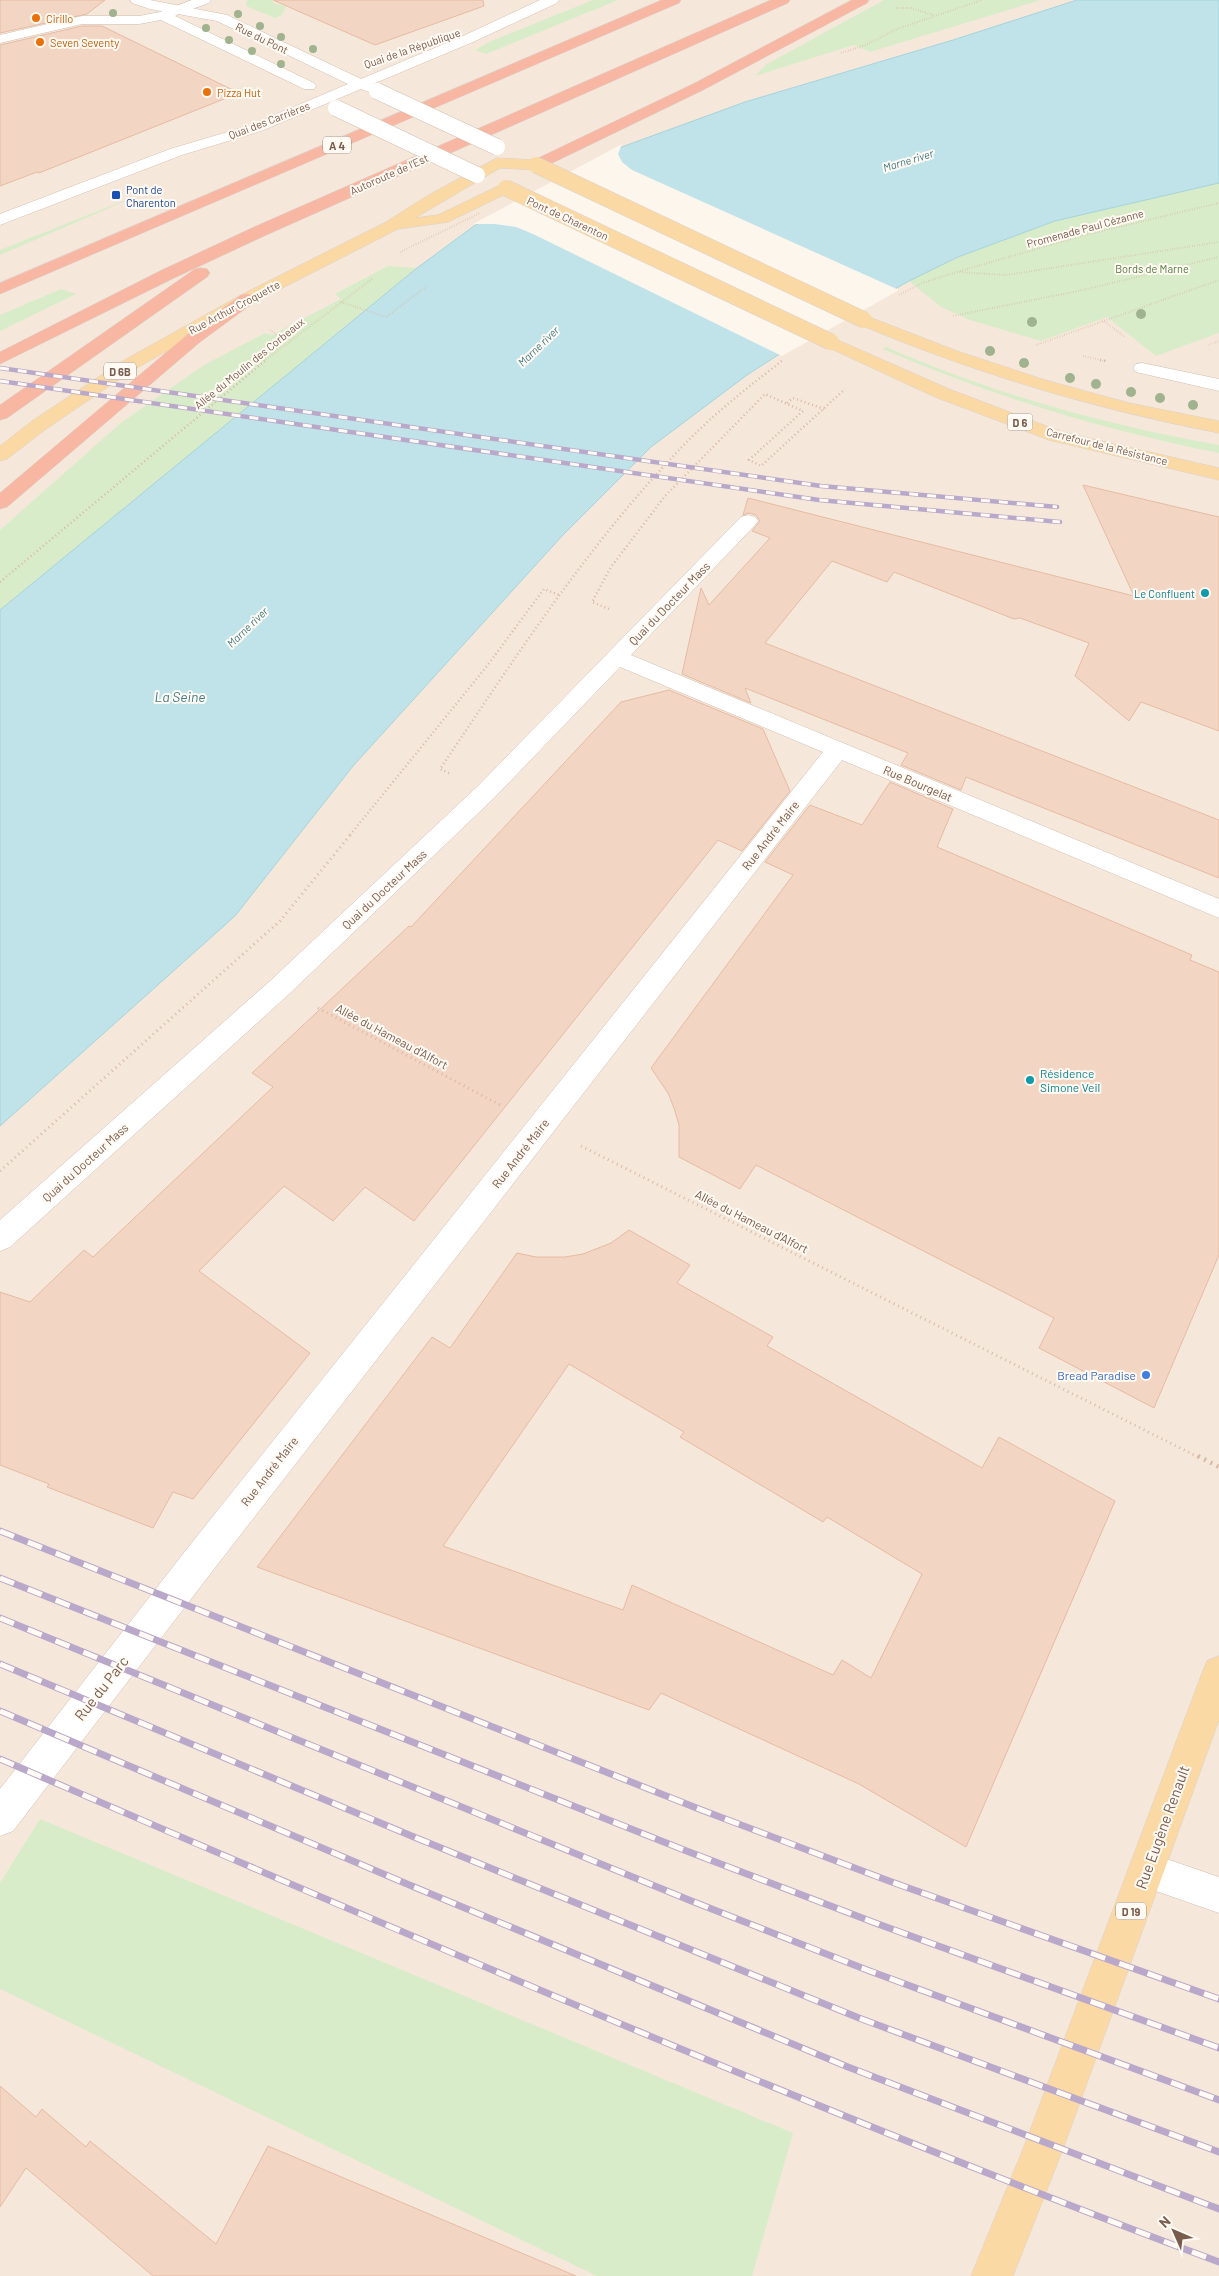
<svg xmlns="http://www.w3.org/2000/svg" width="1219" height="2276" font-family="Barlow,sans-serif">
  <rect width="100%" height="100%" fill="#fdf6ec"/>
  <path fill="#f5e8da" d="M0,0H1077L953,40L745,102L619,148L474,226L417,268L0,610Z
    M1219,183V2276H0V1126L235,916L353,766L562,536L651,447L747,375L778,355L909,281L958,257Z"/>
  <path fill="#d8ecc9" d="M247,0H272L273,3L286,6L282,15L275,18L246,6Z
    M593,0H618L486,54L475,50L489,42Z
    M884,0H1041L870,52L854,45L755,76L767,64Z
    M1219,183V333L1156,356L1107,317L1041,341L970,320L941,307L909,281L958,257L1055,221Z
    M151,190L0,255V250Z
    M388,266L417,268L0,610V530L122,422L204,365L265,333L272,335L341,299L335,294Z
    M61,289L76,294L0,331V315Z
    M886,347C993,394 1104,424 1219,445V453C1104,430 991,396 883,349Z
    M40,1819L793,2133L752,2276H597L0,1989V1883Z"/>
  <path fill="#bfe3e8" stroke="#a5d3da" d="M1077,0H1219V183L1055,221L958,257L909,281L778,355L747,375L651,447L562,536L353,766L235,916L0,1126V610L417,268L474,226L619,148L745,102L953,40Z"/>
  <path fill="#fdf6ec" d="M622,144L618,154L622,162L632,170L899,290L782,356L533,234L516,227L495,224H473Z"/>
  <path fill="#f3d5c3" stroke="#e6bba3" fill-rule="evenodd" d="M0,0H105L87,14L0,33Z
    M273,0H483L484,6L375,45Z
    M82,26H102L239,93L39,173L37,172L0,186V45Z
    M1083,485L1219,517V731L1141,702L1129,721L1075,676L1089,643L1020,618L1014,619L894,572L887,582L832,561L765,643L1219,820V878L966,777L961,790L901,765L908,753L745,688L751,703L682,674L701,588L709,605L770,538L752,531L760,521L756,515L749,513L743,515L748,498L1134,596Z
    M669,690L763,729L790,791L742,851L718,840L414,1221L365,1187L333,1221L284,1186L199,1271L310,1353L193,1499L173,1492L153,1528L47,1487L49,1484L0,1465V1292L30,1302L84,1250L93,1257L273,1087L252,1073L409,926L411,927L621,702Z
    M890,782L953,809L937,847L1192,955L1190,960L1219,972V1255L1154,1408L1039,1348L1054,1318L756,1165L740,1189L679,1157V1125L674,1108L668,1093L651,1068L793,875L765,862L810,805L862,825Z
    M629,1230L690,1265L677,1283L773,1337L767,1346L982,1468L999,1437L1115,1501L966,1847L859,1784L661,1693L649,1710L257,1567L432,1337L450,1348L517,1253L536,1257H565L583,1254L611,1243ZM569,1364L684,1432L680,1437L823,1522L827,1517L922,1574L871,1678L842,1660L833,1675L632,1585L623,1610L443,1546Z
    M0,2086L36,2117L42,2109L86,2147L90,2141L216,2244L268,2146L576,2276H153L26,2168L0,2207Z"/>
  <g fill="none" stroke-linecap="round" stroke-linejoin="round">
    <g stroke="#d1beb0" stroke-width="1">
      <path id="pedestrian" d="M1142,363L1219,379V391L1136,372L1133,368L1136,364Z"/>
    </g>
    <g stroke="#d1beb0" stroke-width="1">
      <path id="minor" d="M181,5L188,9L175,16L314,83L316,86L314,89H304L161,20L139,24H82L0,43V35L82,16H139L160,12Z
        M748,515L755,517L758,521L755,525L631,655L1219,899V918L842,760L214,1569L13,1831L0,1836V1789L190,1545L823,752L620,667L494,798L288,995L10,1247L0,1251V1220L270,981L478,786L741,517Z
        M1146,1852L1219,1877V1913L1133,1883L1128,1870L1133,1857Z"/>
    </g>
    <g stroke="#d1beb0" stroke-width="1">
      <path id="tertiary" d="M192,0H211L209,3L181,13L174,9L176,6Z"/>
    </g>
    <g stroke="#d6c0b0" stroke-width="1">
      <path id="secondary" d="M130,0H150L227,15L361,79L463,36L540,0H559L557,3L473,42L373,84L379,89L377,92L372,93L361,89L261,131L182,155L0,225V214L170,149L251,125L348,84L217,21L150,9L132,3Z"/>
    </g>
    <g stroke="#dad1cd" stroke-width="1">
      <path id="primary" d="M497,158L536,160L542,162L544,165L542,168L536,170L500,168L415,218L438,215L500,185H512L514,188L512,191L448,222L398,229L253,303L133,370L46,429L7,459L0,461V446L32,421L121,362L241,295L386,222L427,196Z
        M864,315L957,351L1045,380L1129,403L1219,421V433C1094,409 975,373 858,324L855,320L858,316Z
        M831,337L949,389L1062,432L1219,468V480L1049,440L935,397L825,346L822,342L825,338Z
        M1219,1656V1720L1063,2149L1013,2276H971L1023,2149L1202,1673L1207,1661Z"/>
    </g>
    <g stroke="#dad1cd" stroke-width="1">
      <path id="motorway" d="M662,0H681L679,3L0,294V283Z
        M771,0H790L788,3L264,236L174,278L0,364V352L162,270L252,228Z
        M852,0H869L867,3L703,90L542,168H530L528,165L530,162L693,84Z
        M201,268L207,269L210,273L207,277L7,418L0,420V405L195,269Z
        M247,294L253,295L256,299L253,303L200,342L7,507L0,509V493L188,334L241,295Z"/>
    </g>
    <path stroke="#d9b8a5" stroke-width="2" stroke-dasharray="0.5 2" stroke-linecap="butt" d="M896,8H911L933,15
      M841,53L866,45L897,29L982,0
      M960,271L1085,235L1219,203
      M899,295L922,283L957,272L1006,275L1219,242
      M341,302L386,317L427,286
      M953,316L1083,290L1219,257
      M1102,320L1125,337
      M270,330L286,342
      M1036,345L1219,280
      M1208,345L1219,341
      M1083,356L1106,361
      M264,361L372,279"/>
    <path stroke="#d9b8a5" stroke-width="2.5" stroke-dasharray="1 3" stroke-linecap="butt" d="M1100,360L1106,361
      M787,403L793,398L824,409
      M0,582L266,360
      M609,609L592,602L611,567L665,496L765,394L803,411L749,460L761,466L845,389
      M449,773L440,769C515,658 587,546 680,449C711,416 747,388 783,360
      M350,835L487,666L544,589L559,595"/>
    <path stroke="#d9b8a5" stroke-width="3" stroke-dasharray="1 4" stroke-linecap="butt" d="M318,1008L502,1106
      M581,1146L1200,1458
      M0,1171L280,921L351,834"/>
    <path stroke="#d9b8a5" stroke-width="4.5" stroke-dasharray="2 5" stroke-linecap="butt" d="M1198,1456L1219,1467"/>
    <use href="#pedestrian" fill="#fff" fill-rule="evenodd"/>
    <use href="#minor" fill="#fff" fill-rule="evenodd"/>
    <use href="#tertiary" fill="#fff" fill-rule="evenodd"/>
    <use href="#secondary" fill="#fff" fill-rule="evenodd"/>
    <use href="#primary" fill="#fbd9a5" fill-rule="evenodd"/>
    <use href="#motorway" fill="#f7b7a3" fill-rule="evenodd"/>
    <g stroke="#b9a8c9" stroke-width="4.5">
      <path id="rail-far1" d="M0,368L821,486L1057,507
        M0,381L819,500L1060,522"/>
    </g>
    <g stroke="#b9a8c9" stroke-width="7">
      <path id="rail" d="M0,1531L699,1809L889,1881L1219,1999
        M0,1578L684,1850L878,1924L1219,2048
        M0,1618L689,1900L867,1970L1219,2100
        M0,1664L414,1837L859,2018L1219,2152
        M0,1711L407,1884L848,2067L1219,2209
        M0,1759C404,1933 807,2108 1219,2262"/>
    </g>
    <use href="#rail-far1" stroke="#fffaf3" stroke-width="3" stroke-dasharray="9" stroke-linecap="butt"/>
    <use href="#rail" stroke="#fffaf3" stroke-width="5" stroke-dasharray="15" stroke-linecap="butt"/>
    <g stroke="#d6c0b0" stroke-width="17" stroke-linecap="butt">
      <path id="secondary-bridge" d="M377,91L497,147
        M336,108L477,175"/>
    </g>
    <g stroke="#dad1cd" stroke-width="17" stroke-linecap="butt">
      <path id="primary-bridge" d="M536,165L864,320
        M506,188L831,342"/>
    </g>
    <path stroke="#d9b8a5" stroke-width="2" stroke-dasharray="0.5 2" stroke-linecap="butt" d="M400,252L480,213"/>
    <use href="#secondary-bridge" stroke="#fff" stroke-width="16"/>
    <use href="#primary-bridge" stroke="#fbd9a5" stroke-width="16"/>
  </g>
  <g fill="#a0b28e">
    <circle cx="113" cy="13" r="4"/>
    <circle cx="238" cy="14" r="4"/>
    <circle cx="260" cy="26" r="4"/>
    <circle cx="206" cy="28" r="4"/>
    <circle cx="281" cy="37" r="4"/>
    <circle cx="229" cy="40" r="4"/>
    <circle cx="313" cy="49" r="4"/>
    <circle cx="252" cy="51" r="4"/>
    <circle cx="281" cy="64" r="4"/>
    <circle cx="1141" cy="314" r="5"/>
    <circle cx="1032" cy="322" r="5"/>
    <circle cx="990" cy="351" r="5"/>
    <circle cx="1024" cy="363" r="5"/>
    <circle cx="1070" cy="378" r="5"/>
    <circle cx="1096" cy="384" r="5"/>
    <circle cx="1131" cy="392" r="5"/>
    <circle cx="1160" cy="398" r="5"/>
    <circle cx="1193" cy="405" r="5"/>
  </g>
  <g fill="#e8710a" stroke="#fffaf3" stroke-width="2">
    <circle cx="36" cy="18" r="5"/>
    <circle cx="40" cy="42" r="5"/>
    <circle cx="207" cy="92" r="5"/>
  </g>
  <rect fill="#1a4fb4" stroke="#fffaf3" stroke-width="2" x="111" y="190" width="10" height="10" rx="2.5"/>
  <g fill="#0f9aa8" stroke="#fffaf3" stroke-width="2">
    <circle cx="1205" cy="593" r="5"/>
    <circle cx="1030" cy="1080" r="5"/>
  </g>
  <circle fill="#3f7fe0" stroke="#fffaf3" stroke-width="2" cx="1146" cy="1375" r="5"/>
  <g text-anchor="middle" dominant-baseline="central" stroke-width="4" stroke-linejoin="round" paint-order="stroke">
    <g font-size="11" fill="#c56008" stroke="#fffaf3" text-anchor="start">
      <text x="46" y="18">Cirillo</text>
      <text x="50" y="42">Seven Seventy</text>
      <text x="217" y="92">Pizza Hut</text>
    </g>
    <g font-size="11" fill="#7a5c4d" stroke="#fffaf3">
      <text transform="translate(262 38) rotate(26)">Rue du Pont</text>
      <text transform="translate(412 48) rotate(-19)">Quai de la République</text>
      <text transform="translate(269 120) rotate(-21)">Quai des Carrières</text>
      <text transform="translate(389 174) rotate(-24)">Autoroute de l’Est</text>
      <text transform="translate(568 218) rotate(25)">Pont de Charenton</text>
      <text transform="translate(1085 228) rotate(-15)">Promenade Paul Cézanne</text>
      <text transform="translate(234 307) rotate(-28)">Rue Arthur Croquette</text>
      <text transform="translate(249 363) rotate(-39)">Allée du Moulin des Corbeaux</text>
      <text transform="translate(1107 446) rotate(14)">Carrefour de la Résistance</text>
    </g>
    <g fill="#fffaf3" stroke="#a28b7f" stroke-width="1">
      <rect x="323" y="136.5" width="28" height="17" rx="4"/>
      <rect x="104" y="362.5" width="32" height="17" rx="4"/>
      <rect x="1007.5" y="413.5" width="25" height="17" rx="4"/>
      <rect x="1116" y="1902.5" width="30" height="17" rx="4"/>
    </g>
    <g font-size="11" font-weight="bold" fill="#7a5c4d">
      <text x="337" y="145">A 4</text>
      <text x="120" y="371">D 6B</text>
      <text x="1020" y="422">D 6</text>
      <text x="1131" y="1911">D 19</text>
    </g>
    <g font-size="11" font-style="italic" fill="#437c86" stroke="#fffaf3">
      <text transform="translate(908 160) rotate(-17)">Marne river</text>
      <text transform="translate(538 346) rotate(-44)">Marne river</text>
      <text transform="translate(247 627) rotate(-44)">Marne river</text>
    </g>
    <g font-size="11" fill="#164399" stroke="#fffaf3" text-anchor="start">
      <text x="126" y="189">Pont de<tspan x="126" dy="13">Charenton</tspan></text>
    </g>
    <g font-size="11" fill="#537a41" stroke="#fffaf3">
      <text x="1152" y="268">Bords de Marne</text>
    </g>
    <g font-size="11" fill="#0d838f" stroke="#fffaf3" text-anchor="end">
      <text x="1195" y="593">Le Confluent</text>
    </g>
    <g font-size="12" fill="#7a5c4d" stroke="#fffaf3">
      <text transform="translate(669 603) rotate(-46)">Quai du Docteur Mass</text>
      <text transform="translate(918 783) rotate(23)">Rue Bourgelat</text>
      <text transform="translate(770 835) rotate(-52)">Rue André Maire</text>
      <text transform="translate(384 889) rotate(-43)">Quai du Docteur Mass</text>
      <text transform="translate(392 1036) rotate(28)">Allée du Hameau d'Alfort</text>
      <text transform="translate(520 1153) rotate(-52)">Rue André Maire</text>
      <text transform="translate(85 1162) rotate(-42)">Quai du Docteur Mass</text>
      <text transform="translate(752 1221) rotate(27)">Allée du Hameau d'Alfort</text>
      <text transform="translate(269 1471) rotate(-52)">Rue André Maire</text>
    </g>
    <g font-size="12" fill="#0d838f" stroke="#fffaf3" text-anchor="start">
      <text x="1040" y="1073">Résidence<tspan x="1040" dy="14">Simone Veil</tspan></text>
    </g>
    <g font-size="12" fill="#366cbe" stroke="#fffaf3" text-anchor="end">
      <text x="1136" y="1375">Bread Paradise</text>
    </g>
    <g font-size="14" font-style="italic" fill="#437c86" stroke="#fffaf3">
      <text x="180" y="696">La Seine</text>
    </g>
    <g font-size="15" fill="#7a5c4d" stroke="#fffaf3">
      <text transform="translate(101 1688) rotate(-52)">Rue du Parc</text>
      <text transform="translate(1162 1827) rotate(-70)">Rue Eugène Renault</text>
    </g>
  </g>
  <g transform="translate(1174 2231) rotate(315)" stroke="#fffaf3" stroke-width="4" paint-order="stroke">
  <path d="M0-4L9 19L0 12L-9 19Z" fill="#7a5c4d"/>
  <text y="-8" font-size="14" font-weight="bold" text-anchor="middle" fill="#7a5c4d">N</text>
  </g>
</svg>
